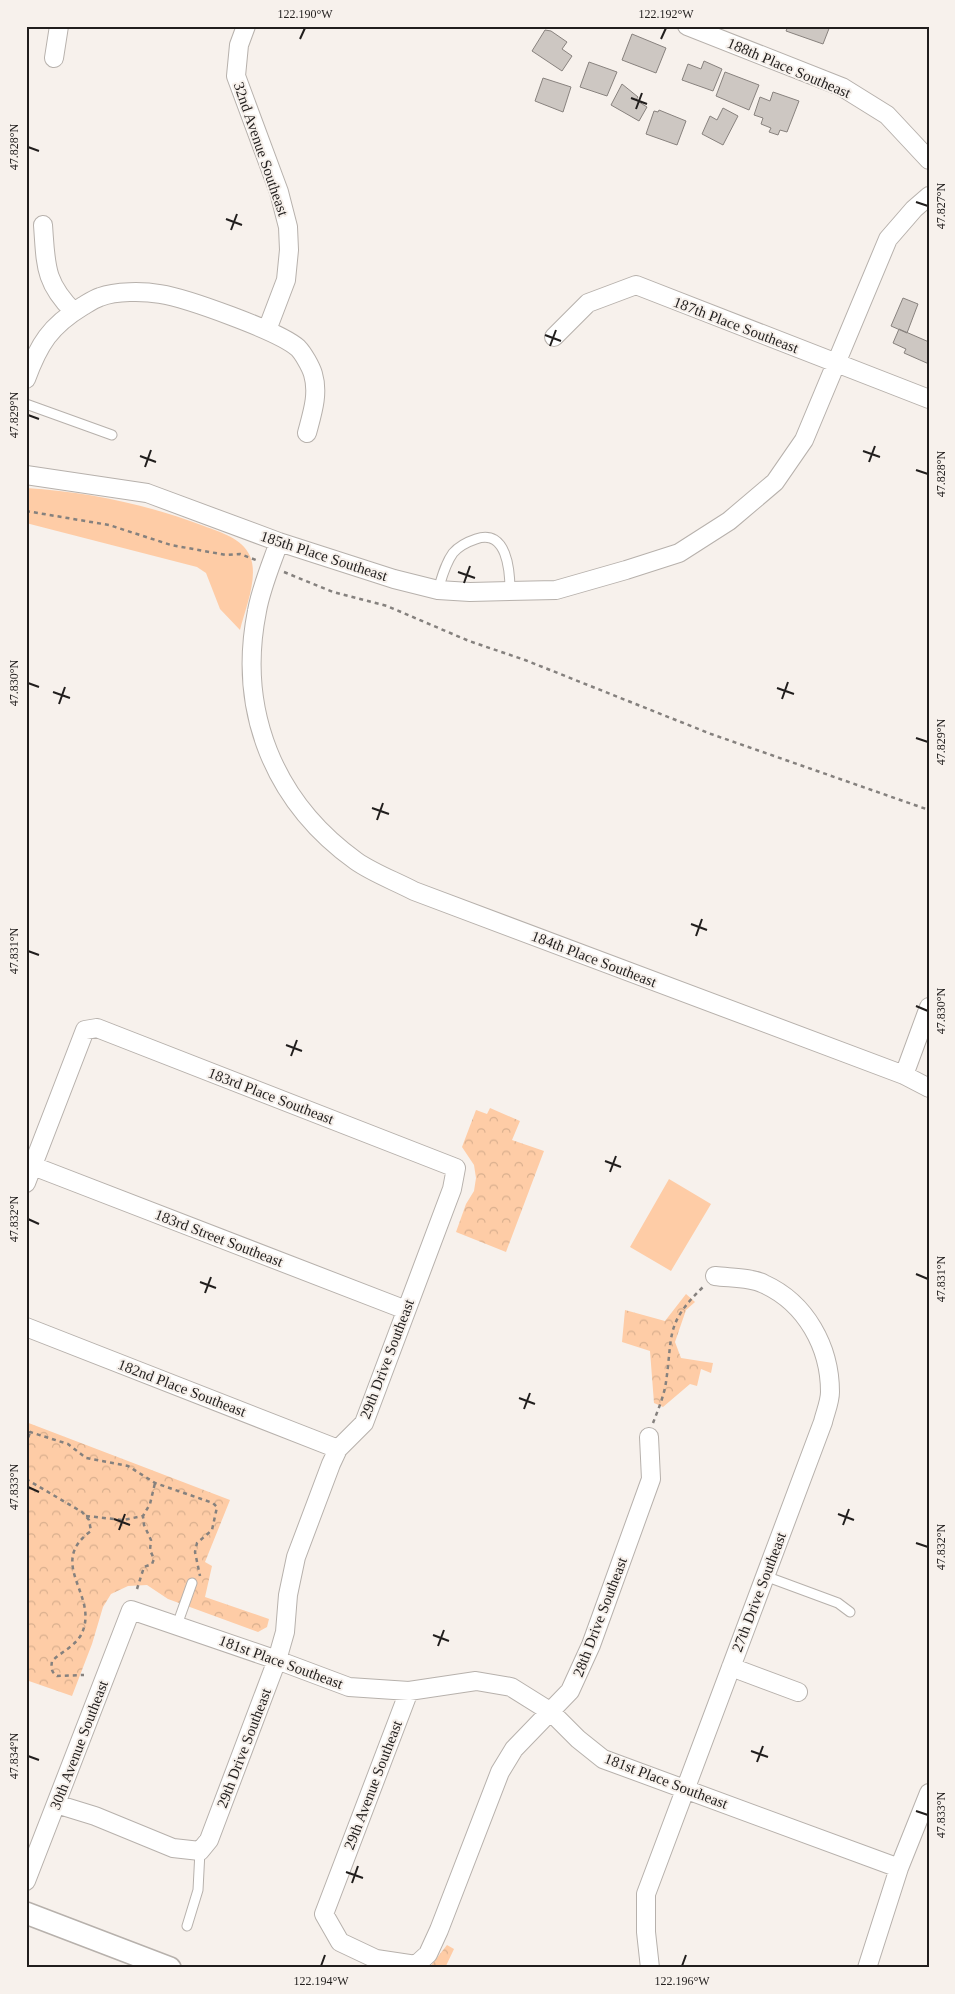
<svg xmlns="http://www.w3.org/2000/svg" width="955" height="1994" font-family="Georgia,serif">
  <defs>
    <pattern id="forest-crowns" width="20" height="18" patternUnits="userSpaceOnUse" patternTransform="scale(1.25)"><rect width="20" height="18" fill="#fecca6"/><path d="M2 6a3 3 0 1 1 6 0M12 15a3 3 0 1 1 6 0" fill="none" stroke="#d9af8e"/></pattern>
  </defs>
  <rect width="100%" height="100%" fill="#f7f1ec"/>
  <path fill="#fecca6" d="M26,488C88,492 146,504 204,526C220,532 242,538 250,556C259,577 245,609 240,630L220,609L206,573L197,567L26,523Z
    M669,1179L711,1204L671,1271L630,1247Z"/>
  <path fill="url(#forest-crowns)" d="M490,1108L520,1121L512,1140L544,1151L506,1252L456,1232L466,1204L474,1191L476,1178L474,1165L462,1147L476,1110L487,1114Z
    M686,1294L695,1302L686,1310L675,1342L681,1358L713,1363L711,1373L701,1369L697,1386L690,1384L663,1407L654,1403L650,1351L622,1342L625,1310L665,1321Z
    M26,1422L230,1500L205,1562L212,1566L205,1597L269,1619L267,1627L258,1632L168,1599L147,1585L128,1586L111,1594L103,1607L92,1644L72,1696L26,1680Z
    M447,1945L454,1949L445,1968H429Z"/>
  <path fill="#cdc7c2" stroke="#88827e" d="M788,26H830L823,44L786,31Z
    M545,30L551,31L567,42L562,49L572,56L562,71L532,51Z
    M632,34L666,48L656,73L622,60Z
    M704,61L722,69L713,91L682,80L688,64L701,69Z
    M589,62L617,72L607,96L580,87Z
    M725,72L759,85L749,110L716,96Z
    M543,78L571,87L563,112L535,101Z
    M622,84L638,97L636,100L647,107L639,121L611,105Z
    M773,92L799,101L787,132L780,130L778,135L769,132L771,128L761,124L763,118L754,115L760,97L770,101Z
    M723,108L738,116L723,145L702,134L710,116L717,120Z
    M659,110L686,121L677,145L646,134L654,111L658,112Z
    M903,298L918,304L907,333L891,326Z
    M899,329L929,342V364L904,353L906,349L893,343Z"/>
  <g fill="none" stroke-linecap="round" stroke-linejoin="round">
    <g stroke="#b7b1ac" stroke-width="11">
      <path id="service" d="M26,404L112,435
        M438,590C442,577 445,564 453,553C459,546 467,542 476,539C507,528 510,571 510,591
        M765,1576L838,1603L850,1612
        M177,1625L192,1583
        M187,1926L198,1890L200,1851"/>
    </g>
    <g stroke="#b7b1ac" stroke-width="20">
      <path id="minor" d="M246,26L239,45L236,76L279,192L288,227L289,250L286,280L267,330
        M687,26L842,87L887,115L929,160
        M54,58L59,26
        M43,225C46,265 44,282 74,312
        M554,337L588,303L636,285L929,399
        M26,379C39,344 50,326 83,306C88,303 94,299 100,297C116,291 143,291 160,294C186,298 279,331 298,348C303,353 311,367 313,374C319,394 312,414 307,433
        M26,475L147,493L279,542L394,579L438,590L470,592L556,590L626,570L679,553L729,521L775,482L804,440L888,239L914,209L929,196
        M279,542C271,565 261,588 257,611C237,711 274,802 356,861C373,873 395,881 414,891L904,1075L929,1088
        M904,1075L929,1007
        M33,1166L406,1310
        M26,1183L85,1030L97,1028L456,1168L452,1189L364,1423L338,1449L331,1464L296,1557L288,1595L285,1632L277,1660L209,1840L200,1851L173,1848L95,1816L56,1804
        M26,1327L338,1449
        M731,1667L798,1692
        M409,1691L324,1914L340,1942L376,1959L416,1965L428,1954L439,1930L500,1772L514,1749L570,1691L591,1645L651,1479L649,1437
        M26,1881L131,1610L277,1660L349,1687L409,1691L476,1681L511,1687L551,1712L578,1739L603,1759L899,1868
        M650,1968L646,1932V1894L823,1422C825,1413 830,1402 830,1392C830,1347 806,1303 764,1284C751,1277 730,1278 715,1276
        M867,1968L899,1868L929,1793"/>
    </g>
    <g stroke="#b7b1ac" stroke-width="24">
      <path id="tertiary" d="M26,1913L170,1968"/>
    </g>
    <path stroke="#85817e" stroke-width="2.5" stroke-dasharray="4 4" stroke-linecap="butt" d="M26,511L109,525L171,545L226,555L240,554L256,560
      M284,572L333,592L387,606L469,641L525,660L711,734L929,810
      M653,1423C658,1410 664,1396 666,1382C673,1334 665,1324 703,1287
      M26,1424L30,1432L68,1444L86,1458L128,1466L155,1483L213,1503L217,1507L212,1530L197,1543L195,1552L200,1576
      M26,1445L30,1432
      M26,1479L82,1512L89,1520L91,1531C45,1564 101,1596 81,1635C74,1647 61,1652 52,1661C51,1668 51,1672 57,1676L84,1675
      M86,1516L123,1520L143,1516L150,1504L155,1483
      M137,1589L144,1567L152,1564L154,1559L150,1550L151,1540L144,1525L143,1516"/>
    <use href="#service" stroke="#fff" stroke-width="9"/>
    <use href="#minor" stroke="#fff" stroke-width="18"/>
    <use href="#tertiary" stroke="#fff" stroke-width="21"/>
  </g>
  <path fill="none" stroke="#211e1d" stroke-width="2" d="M300,39L305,28M661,39L666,28M631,98L647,104M636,109L642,93M28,147L39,151M916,202L928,206M226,219L242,225M231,230L237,214M545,335L561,341M550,346L556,330M28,415L39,419M863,451L880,457M140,456L156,462M869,462L875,446M145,467L151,450M916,470L928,474M458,572L475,578M464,583L470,566M28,683L39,687M777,688L794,694M53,692L70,698M782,699L788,682M59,704L65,687M916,738L928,742M372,808L389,814M377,820L383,803M691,924L707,930M696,936L702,919M28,951L39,955M916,1006L928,1011M286,1045L302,1051M291,1056L297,1040M605,1161L621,1167M610,1172L616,1156M28,1219L39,1224M916,1274L928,1279M200,1282L216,1288M205,1293L211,1277M519,1398L535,1404M524,1409L530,1393M28,1487L39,1492M838,1514L854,1520M114,1519L130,1525M843,1525L849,1509M119,1530L125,1514M916,1543L928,1547M433,1635L449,1641M438,1646L444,1630M751,1751L768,1757M28,1756L39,1760M757,1762L763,1746M916,1811L928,1815M346,1872L363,1878M352,1883L358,1866M321,1966L325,1955M682,1966L686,1955"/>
  <g text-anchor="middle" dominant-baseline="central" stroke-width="4" stroke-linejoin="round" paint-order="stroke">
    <g font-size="15" fill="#211e1d" stroke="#f7f1ec">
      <text transform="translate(789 68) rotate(23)">188th Place Southeast</text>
      <text transform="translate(261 149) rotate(71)">32nd Avenue Southeast</text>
      <text transform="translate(736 325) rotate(21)">187th Place Southeast</text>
      <text transform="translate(324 556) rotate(18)">185th Place Southeast</text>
      <text transform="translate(594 959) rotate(21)">184th Place Southeast</text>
      <text transform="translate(271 1096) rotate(21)">183rd Place Southeast</text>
      <text transform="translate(219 1238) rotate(21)">183rd Street Southeast</text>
      <text transform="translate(387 1359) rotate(-69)">29th Drive Southeast</text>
      <text transform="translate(182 1388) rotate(21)">182nd Place Southeast</text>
      <text transform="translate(759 1592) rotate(-69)">27th Drive Southeast</text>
      <text transform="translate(600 1617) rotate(-69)">28th Drive Southeast</text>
      <text transform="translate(281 1662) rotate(20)">181st Place Southeast</text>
      <text transform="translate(79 1745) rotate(-69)">30th Avenue Southeast</text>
      <text transform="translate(244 1748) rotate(-69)">29th Drive Southeast</text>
      <text transform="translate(666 1781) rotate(21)">181st Place Southeast</text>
      <text transform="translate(373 1785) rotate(-69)">29th Avenue Southeast</text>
    </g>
  </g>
  <rect width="955" height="1994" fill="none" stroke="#f7f1ec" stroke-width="55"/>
  <rect x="28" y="28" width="900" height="1938" fill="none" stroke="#211e1d" stroke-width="2"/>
  <g font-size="12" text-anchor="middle" fill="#211e1d">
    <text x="305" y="18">122.190°W</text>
    <text x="666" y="18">122.192°W</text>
    <text transform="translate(14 147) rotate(-90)" y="4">47.828°N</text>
    <text transform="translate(941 206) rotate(-90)" y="4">47.827°N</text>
    <text transform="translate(14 415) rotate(-90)" y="4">47.829°N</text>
    <text transform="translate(941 474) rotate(-90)" y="4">47.828°N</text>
    <text transform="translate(14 683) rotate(-90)" y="4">47.830°N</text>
    <text transform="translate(941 742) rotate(-90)" y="4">47.829°N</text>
    <text transform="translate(14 951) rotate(-90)" y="4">47.831°N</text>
    <text transform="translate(941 1011) rotate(-90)" y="4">47.830°N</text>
    <text transform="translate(14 1219) rotate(-90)" y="4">47.832°N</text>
    <text transform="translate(941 1279) rotate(-90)" y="4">47.831°N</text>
    <text transform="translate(14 1487) rotate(-90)" y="4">47.833°N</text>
    <text transform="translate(941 1547) rotate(-90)" y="4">47.832°N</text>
    <text transform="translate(14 1756) rotate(-90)" y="4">47.834°N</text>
    <text transform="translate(941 1815) rotate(-90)" y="4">47.833°N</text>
    <text x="321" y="1985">122.194°W</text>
    <text x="682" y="1985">122.196°W</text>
  </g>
</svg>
